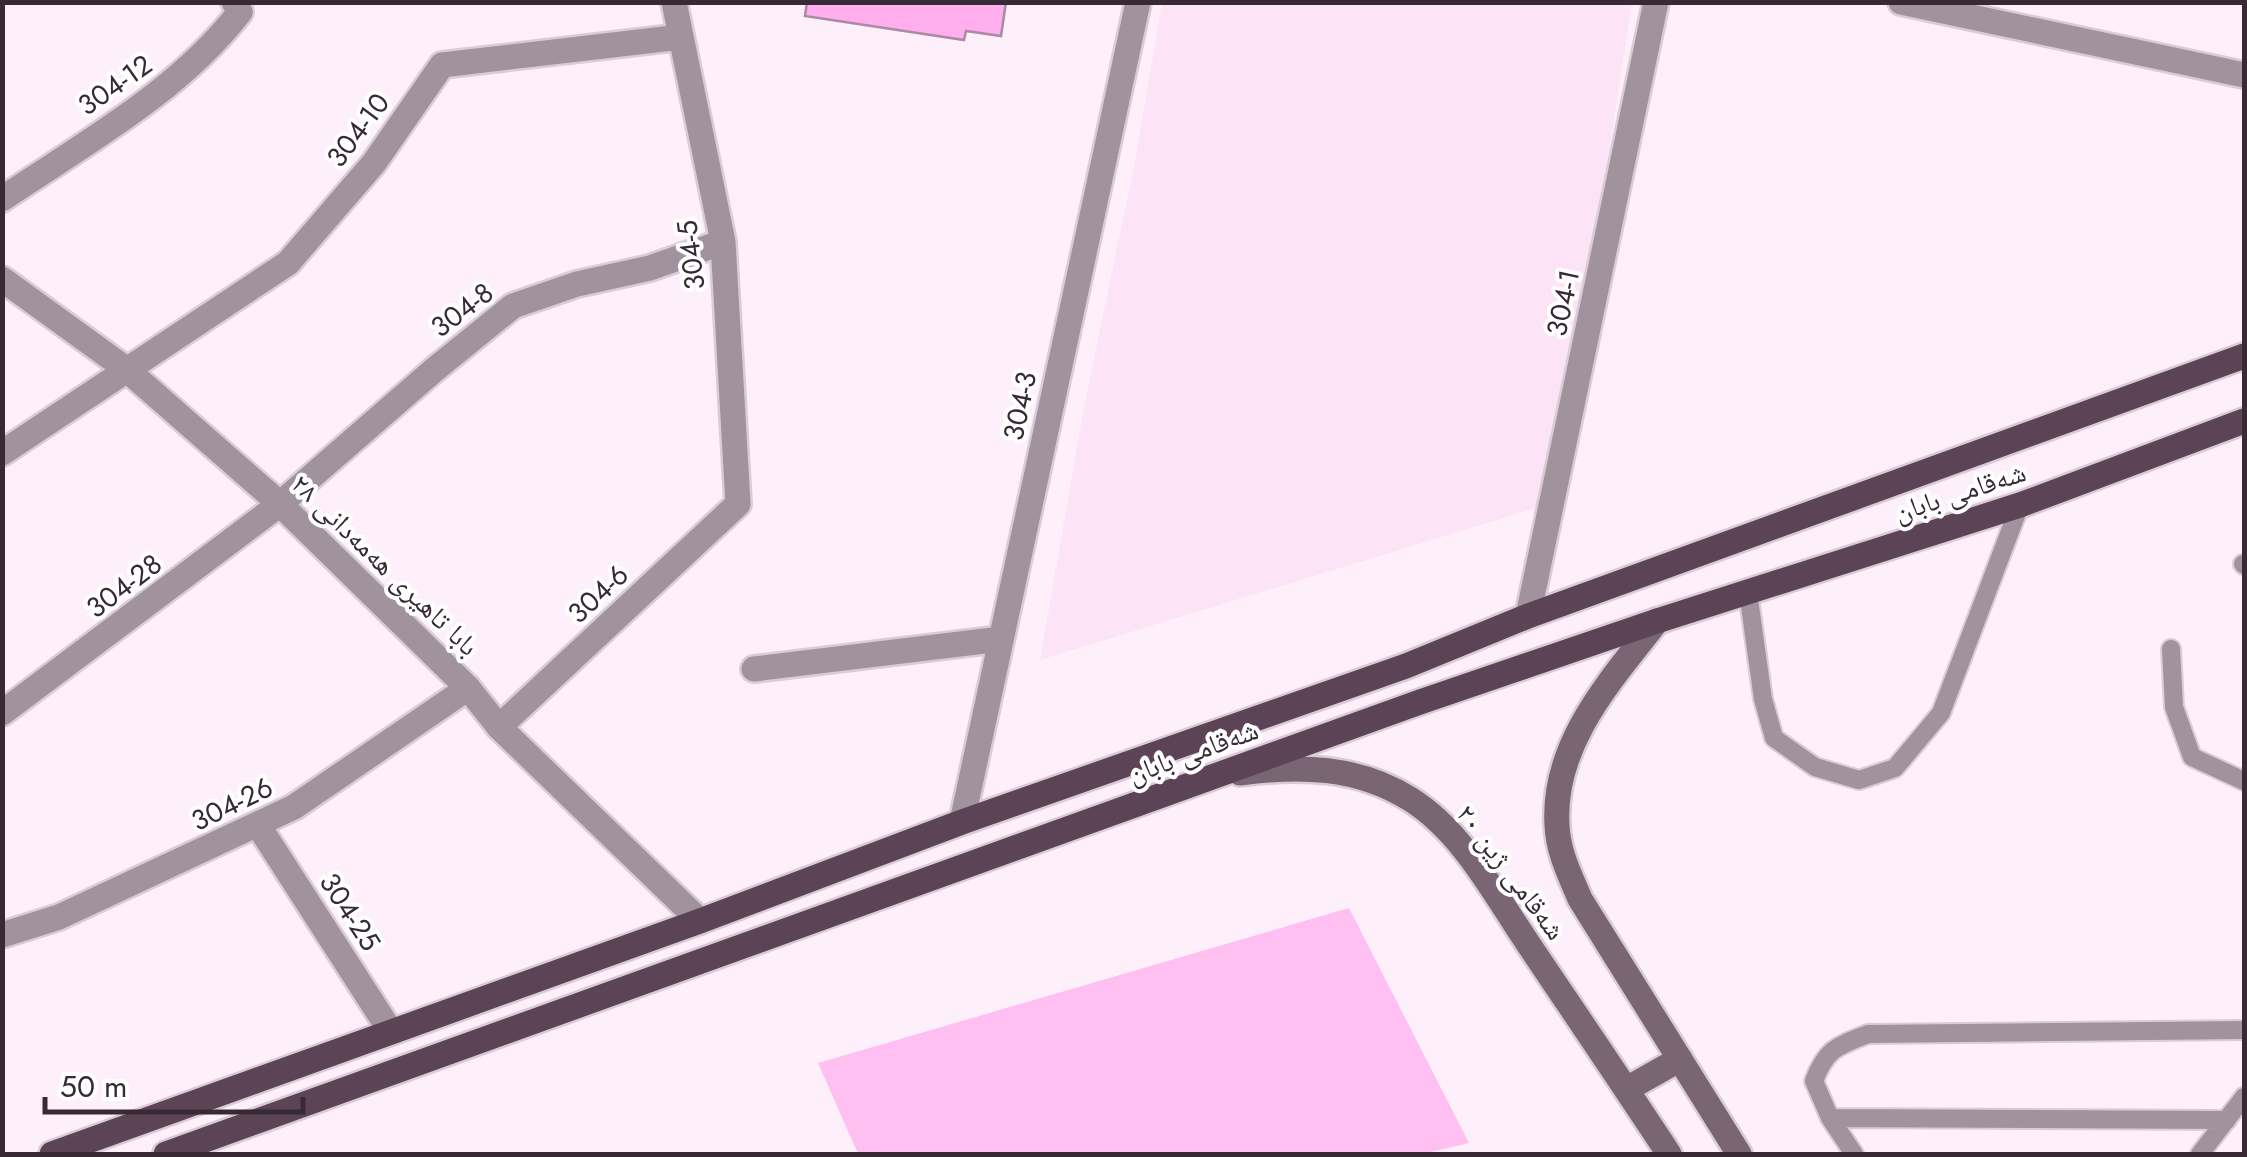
<svg xmlns="http://www.w3.org/2000/svg" width="2247" height="1157" font-family="Jost,'Noto Naskh Arabic',sans-serif">
  <rect width="100%" height="100%" fill="#fef0fb"/>
  <path fill="#fce3f6" d="M1162,3H1632L1555,502L1040,660L1084,407L1135,161Z"/>
  <path fill="#ffc0f1" d="M1349,908L1469,1143L1423,1154H858L818,1063Z"/>
  <path fill="#ffafee" stroke="#aa8ba3" stroke-width="2.5" d="M807,2H1006L1001,36L966,31L964,40L805,16Z"/>
  <g fill="none" stroke-linecap="round" stroke-linejoin="round">
    <g stroke="#daccd7" stroke-width="22">
      <path id="service" d="M2243,564L2244,565
        M1748,592L1763,699L1774,738L1815,767L1859,780L1895,768L1941,713L2020,505
        M2171,649L2174,707L2192,757L2244,781
        M1830,1118L2227,1120
        M1854,1154L1830,1118L1814,1081C1826,1049 1837,1046 1868,1034L2244,1030
        M2200,1154L2244,1097"/>
    </g>
    <g stroke="#daccd7" stroke-width="30">
      <path id="minor" d="M2,199C85,143 178,92 240,12L234,2
        M2,453L288,263L374,163L442,65L681,37
        M1528,616L1656,2
        M754,669L1001,639
        M2,713L280,504L434,370L513,306L577,284L650,268L723,242
        M499,727L738,504L723,242L674,2
        M962,822L1138,2
        M258,825L391,1032
        M2,935L59,917L294,807L468,688"/>
    </g>
    <g stroke="#daccd7" stroke-width="30">
      <path id="tertiary" d="M1901,2L2244,75
        M2,279L126,369L280,504L468,688L499,727L700,921"/>
    </g>
    <g stroke="#daccd7" stroke-width="30">
      <path id="secondary" d="M1657,621C1611,680 1552,744 1557,825C1558,852 1570,875 1580,899L1739,1154
        M1240,773C1299,765 1357,766 1410,799C1463,832 1495,895 1529,945C1576,1015 1623,1084 1669,1154
        M1627,1089L1680,1059"/>
    </g>
    <g stroke="#daccd7" stroke-width="30">
      <path id="primary" d="M52,1154L700,921L962,822L1406,666L1528,616L2244,356
        M166,1154L1420,702L1657,621L2020,505L2244,421"/>
    </g>
    <use href="#service" stroke="#a1939e" stroke-width="18"/>
    <use href="#minor" stroke="#a1939e" stroke-width="25"/>
    <use href="#tertiary" stroke="#a1939e" stroke-width="25"/>
    <use href="#secondary" stroke="#796574" stroke-width="25"/>
    <use href="#primary" stroke="#5c4456" stroke-width="25"/>
  </g>
  <g text-anchor="middle" dominant-baseline="central" stroke-width="8" stroke-linejoin="round" paint-order="stroke">
    <g font-size="28" fill="#372a34" stroke="#fff">
      <text transform="translate(115 85) rotate(-35)">304-12</text>
      <text transform="translate(358 130) rotate(-53)">304-10</text>
      <text transform="translate(691 255) rotate(-97)">304-5</text>
      <text transform="translate(1563 303) rotate(-78)">304-1</text>
      <text transform="translate(462 310) rotate(-37)">304-8</text>
      <text transform="translate(1020 406) rotate(-78)">304-3</text>
      <text transform="translate(1960 492) rotate(-18)">شەقامی بابان</text>
      <text transform="translate(385 565) rotate(44)">بابا تاهیری هەمەدانی ٢٨</text>
      <text transform="translate(124 586) rotate(-37)">304-28</text>
      <text transform="translate(598 594) rotate(-43)">304-6</text>
      <text transform="translate(1193 752) rotate(-20)">شەقامی بابان</text>
      <text transform="translate(232 804) rotate(-26)">304-26</text>
      <text transform="translate(1511 872) rotate(53)">شەقامی ژین ٢٠</text>
      <text transform="translate(350 912) rotate(57)">304-25</text>
    </g>
  </g>
  <rect width="2247" height="1157" fill="none" stroke="#372a34" stroke-width="10"/>
  <path d="M45 1097v15h258v-15" fill="none" stroke="#372a34" stroke-width="5"/>
  <text x="60" y="1097" font-size="30" fill="#372a34" stroke="#ffffff" stroke-width="8" paint-order="stroke">50 m</text>
</svg>
